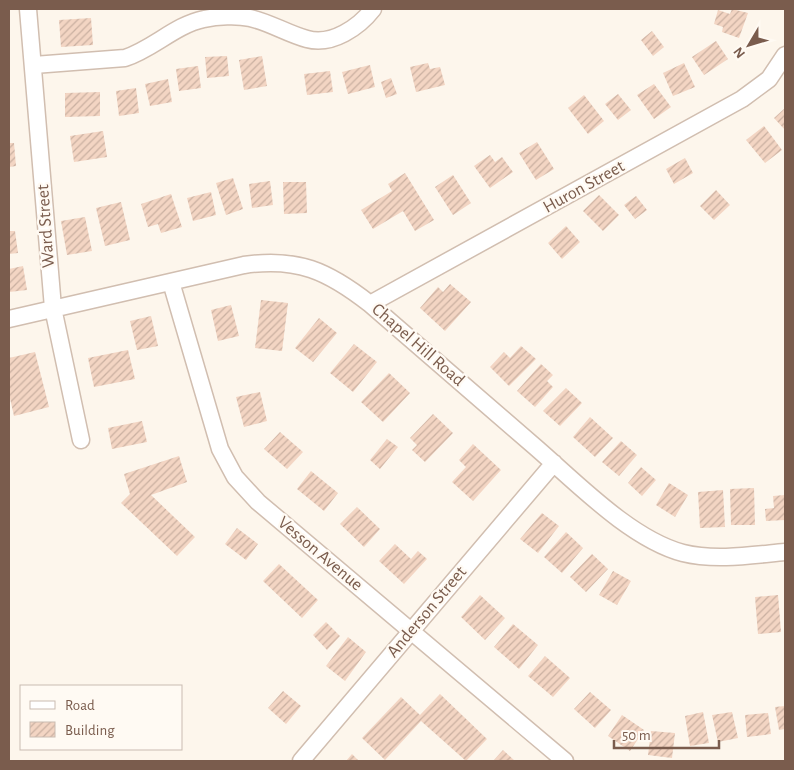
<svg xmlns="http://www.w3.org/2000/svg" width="794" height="770" font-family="'Alegreya Sans',sans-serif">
  <defs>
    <pattern id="building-hatch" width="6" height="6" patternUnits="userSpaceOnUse" patternTransform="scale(1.25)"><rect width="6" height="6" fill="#f3d5c3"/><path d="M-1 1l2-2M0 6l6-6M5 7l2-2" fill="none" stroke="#cab0a1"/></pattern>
  </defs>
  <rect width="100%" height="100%" fill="#fdf6ec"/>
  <path fill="url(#building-hatch)" d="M732,9L748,13L739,38L722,32L723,27L714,24L718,10L730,14Z
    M91,18L93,45L61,47L59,20Z
    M652,31L664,47L653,56L641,40Z
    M716,41L728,59L704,75L692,57Z
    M227,56L229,76L207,78L205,57Z
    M262,56L267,86L244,90L239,60Z
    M428,63L430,69L440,67L445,85L416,92L410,67Z
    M684,63L695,87L673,96L663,73Z
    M370,65L375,87L348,94L342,72Z
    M198,66L201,88L179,91L176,69Z
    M330,71L333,92L307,95L304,74Z
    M391,78L397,94L386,98L381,82Z
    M168,79L172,102L150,106L145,84Z
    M654,84L671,107L654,119L637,95Z
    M136,88L139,113L119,116L116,91Z
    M100,92V116L65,117V93Z
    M618,94L631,110L618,120L605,104Z
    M584,95L604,121L588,134L568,108Z
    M785,108V130L774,118Z
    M764,126L782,150L765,163L746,140Z
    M103,131L107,157L74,162L70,136Z
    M537,142L554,169L536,180L519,153Z
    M9,143H14L16,166L9,167Z
    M490,155L495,162L502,157L513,172L490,188L474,166Z
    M685,158L693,173L674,184L666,169Z
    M405,173L434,220L415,231L403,211L373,229L361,210L392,191L388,184Z
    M453,175L471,203L453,215L435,187Z
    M233,178L243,209L226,215L216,183Z
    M270,181L273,205L252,208L249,184Z
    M283,182H306L307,213L284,214Z
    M716,190L730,205L714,220L700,206Z
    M211,192L216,215L193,221L187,198Z
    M171,194L182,227L161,233L158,224L148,227L141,204Z
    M599,195L619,215L603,231L583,211Z
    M636,196L647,210L635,219L624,205Z
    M121,202L130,240L105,246L96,208Z
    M85,217L92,251L67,255L61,221Z
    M566,226L580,242L562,259L548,243Z
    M9,231H15L18,253L9,254Z
    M23,266L27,290L9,292V269Z
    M450,284L471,302L445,331L420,308L438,287L443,292Z
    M261,300L288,303L282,351L255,348Z
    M231,305L239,336L218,341L211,310Z
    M151,316L158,346L137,350L130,321Z
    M319,318L337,333L313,362L295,348Z
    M354,344L377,362L353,392L330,373Z
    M521,346L536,359L509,386L490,367L504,352L510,358Z
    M128,350L135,379L94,387L88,358Z
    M35,352L49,407L14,416L9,394V358Z
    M541,364L553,375L547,381L553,387L535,407L517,391Z
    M389,373L410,393L383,422L361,402Z
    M566,388L582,403L560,426L543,411Z
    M260,392L267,421L244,427L236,397Z
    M433,414L453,433L425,462L412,450L417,445L410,438Z
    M590,417L613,438L595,457L573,437Z
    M142,421L147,442L112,449L108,428Z
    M280,432L303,452L287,469L264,449Z
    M387,439L398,447L380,469L370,460Z
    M621,441L637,455L619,476L602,462Z
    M473,444L501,470L473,501L452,482L466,467L459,460Z
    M179,456L187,482L151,495L195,537L177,556L121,503L130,494L124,474Z
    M641,467L656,480L642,496L628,483Z
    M311,471L338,493L324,511L297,489Z
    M669,483L688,495L675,517L656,505Z
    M754,488L755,525H731L730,489Z
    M723,490L725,527L700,528L698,492Z
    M785,495V520L766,521L765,509L774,508L773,496Z
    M357,507L380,529L364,547L340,524Z
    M542,513L559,526L538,553L520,539Z
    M237,528L258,544L246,560L225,544Z
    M566,532L583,548L562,573L544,557Z
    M395,544L411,559L418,551L427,559L404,584L379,561Z
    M592,554L608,569L586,592L570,577Z
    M279,564L318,600L302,618L263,581Z
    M613,571L631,581L617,605L599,595Z
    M480,595L505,618L485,640L461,617Z
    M778,595L781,632L758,634L755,597Z
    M326,622L340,636L327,650L313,635Z
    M513,624L538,645L519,669L494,647Z
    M348,637L366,652L345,681L326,666Z
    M545,656L570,678L553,697L528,676Z
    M283,691L301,706L286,724L268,708Z
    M590,692L611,710L595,728L574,709Z
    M440,694L487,739L466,761L421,721L385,760L362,738L401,697L420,715Z
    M785,706V729L779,730L775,707Z
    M703,712L709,743L690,746L685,716Z
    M732,712L738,738L718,742L712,715Z
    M768,713L771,734L747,737L745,715Z
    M622,715L644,730L630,751L608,736Z
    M651,731L675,733L672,758L648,755Z
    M503,750L515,761H493Z
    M352,754L359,761H346Z"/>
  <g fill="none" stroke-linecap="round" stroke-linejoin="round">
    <g stroke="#d1beb0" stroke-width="19">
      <path id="minor" d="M28,9L53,308L81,440
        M34,65L125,58C153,49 175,25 204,19C217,16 237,15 250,18C269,22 288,34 307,39C332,46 359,27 373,9
        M171,282L220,449L235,477L258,502L565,761
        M370,304L742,99L769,79L785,55
        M9,319L244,265C297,257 328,271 370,304C424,351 479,398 533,445C575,481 630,539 683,553C715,561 753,555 785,552
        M301,761L554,463"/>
    </g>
    <use href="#minor" stroke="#fff" stroke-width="16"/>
  </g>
  <g text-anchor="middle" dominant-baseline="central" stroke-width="4.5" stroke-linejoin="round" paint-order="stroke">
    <g font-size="18" fill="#7a5c4d" stroke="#fffaf3">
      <text transform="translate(584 187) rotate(-29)">Huron Street</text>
      <text transform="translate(46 226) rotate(-94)">Ward Street</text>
      <text transform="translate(418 345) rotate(41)">Chapel Hill Road</text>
      <text transform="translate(320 554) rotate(40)">Vesson Avenue</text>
      <text transform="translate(427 612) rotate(-50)">Anderson Street</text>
    </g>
  </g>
  <rect width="794" height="770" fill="none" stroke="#7a5c4d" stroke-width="20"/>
  <rect x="20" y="685" width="162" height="65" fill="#fffaf3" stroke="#cabbb1"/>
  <rect x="30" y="701" width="25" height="8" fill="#ffffff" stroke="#cabbb1"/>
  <text x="65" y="710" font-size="15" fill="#7a5c4d">Road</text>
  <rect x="30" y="722" width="25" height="15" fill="url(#building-hatch)" stroke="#cabbb1"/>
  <text x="65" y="735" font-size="15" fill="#7a5c4d">Building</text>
  <g transform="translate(749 45) rotate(232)" stroke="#fffaf3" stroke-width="4" paint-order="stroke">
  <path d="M0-4L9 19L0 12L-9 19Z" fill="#7a5c4d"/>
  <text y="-8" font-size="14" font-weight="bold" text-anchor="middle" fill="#7a5c4d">N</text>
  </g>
  <path d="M614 740v8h105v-8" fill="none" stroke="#7a5c4d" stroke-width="2.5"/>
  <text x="622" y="740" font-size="15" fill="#7a5c4d" stroke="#fffaf3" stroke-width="4" paint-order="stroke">50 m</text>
</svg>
